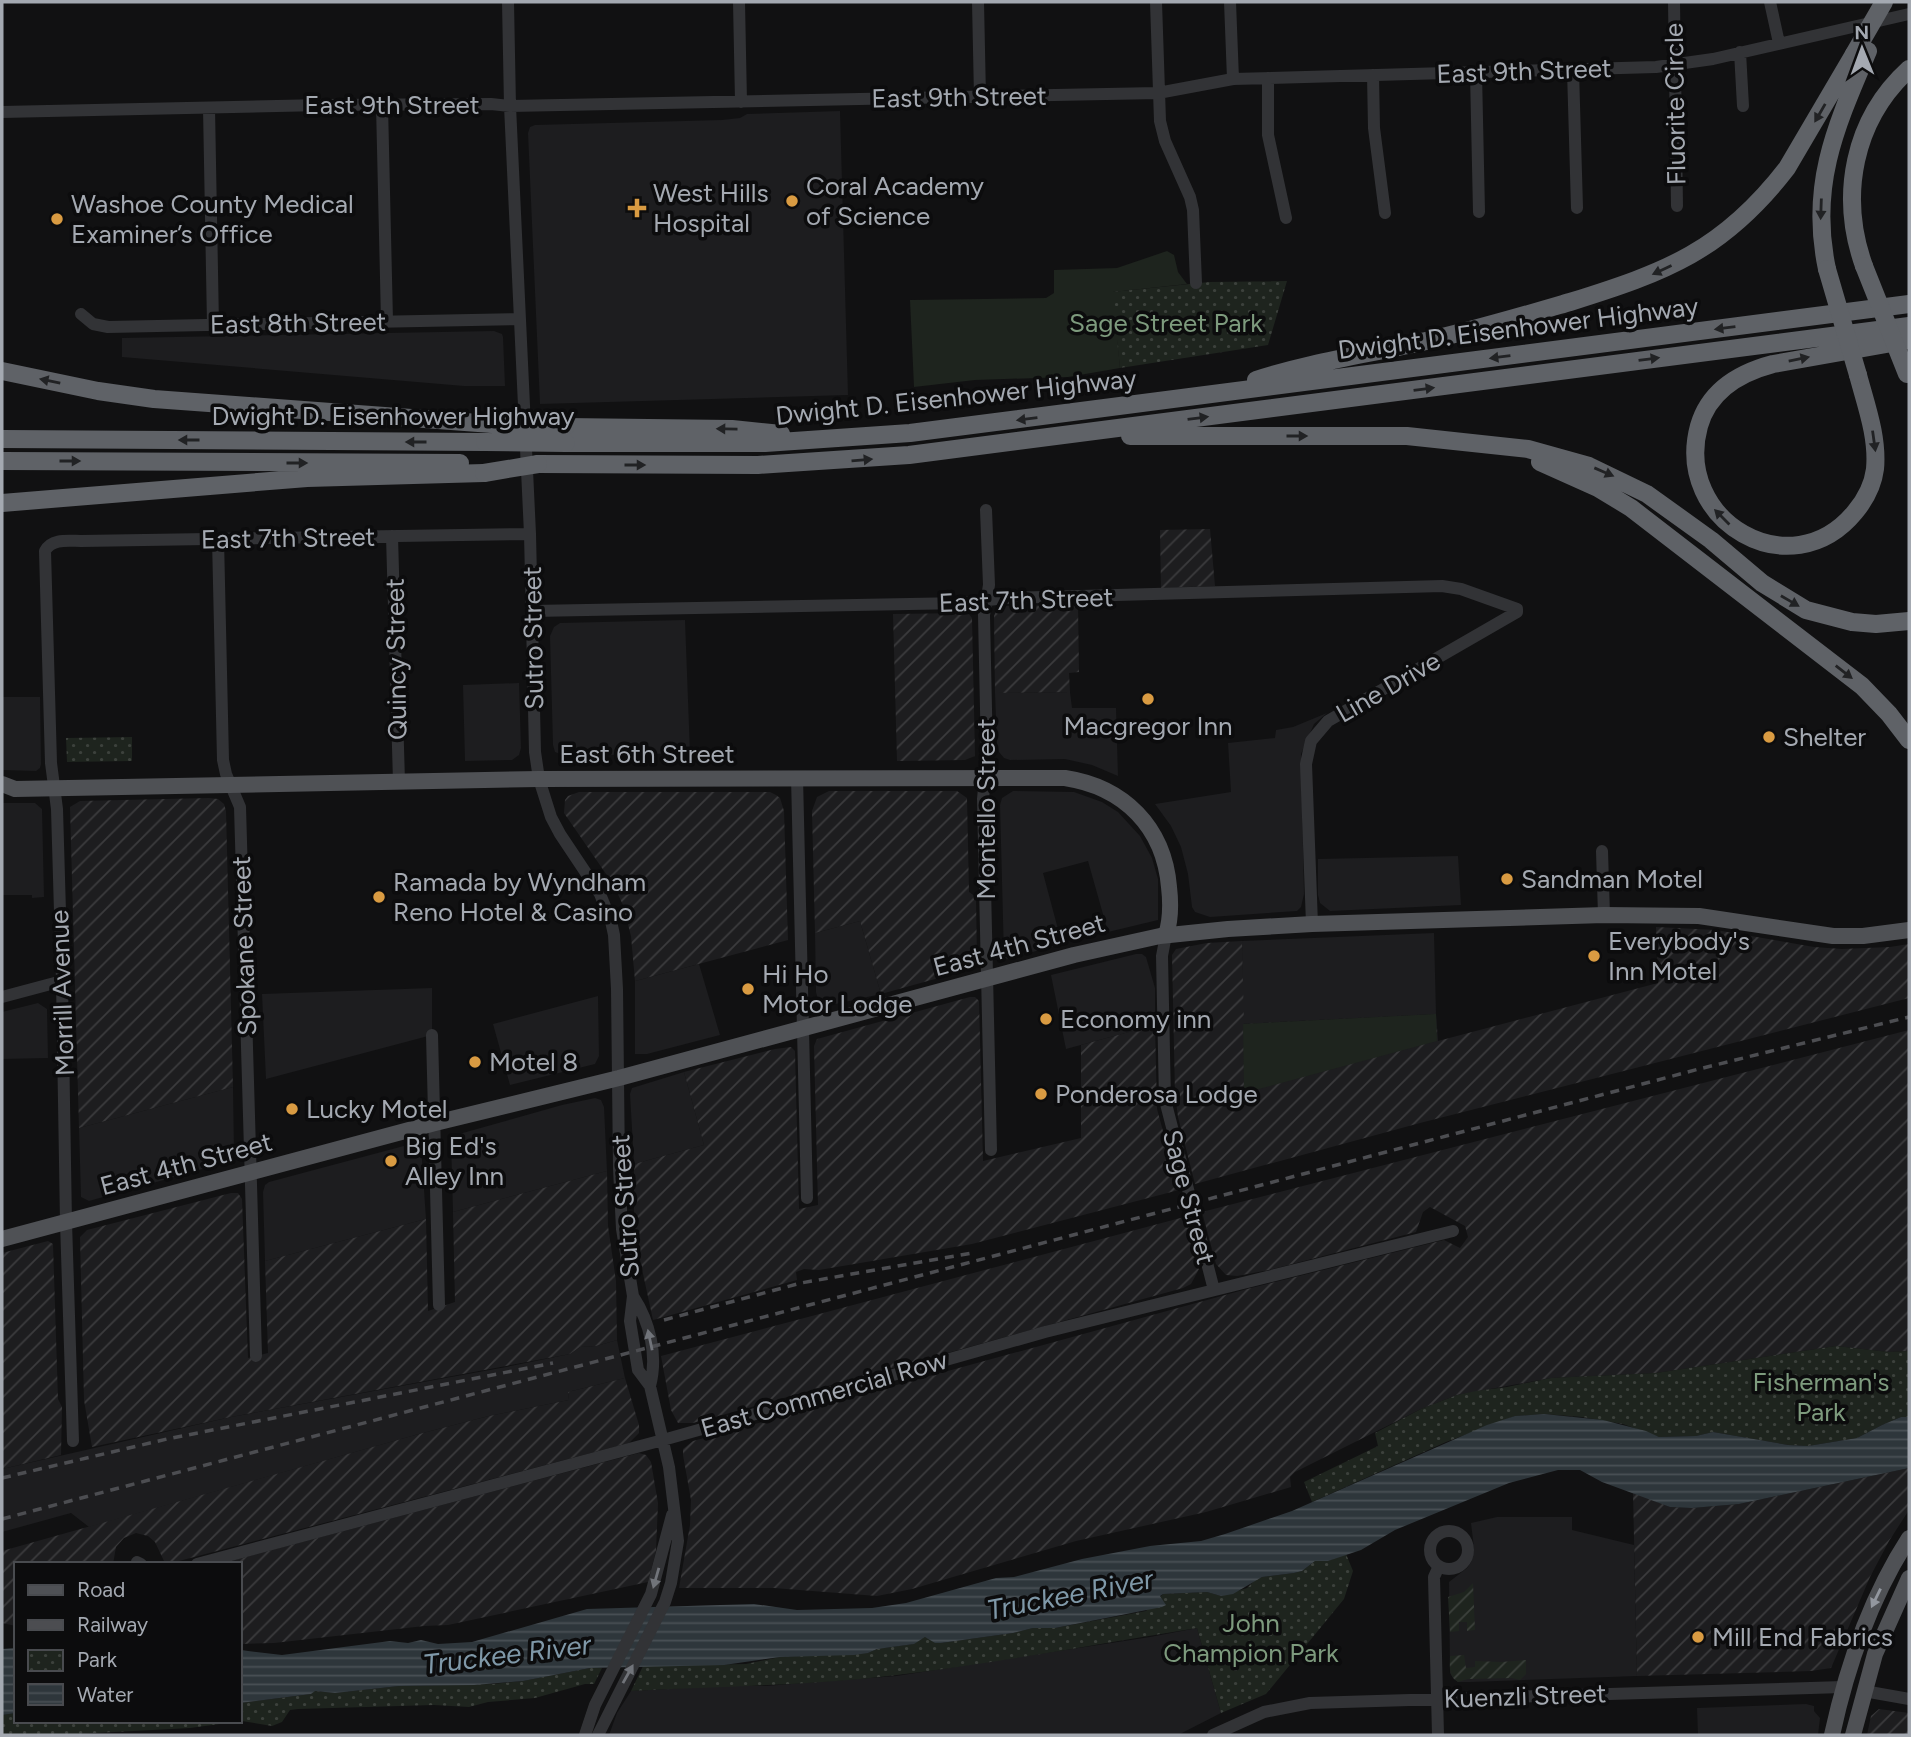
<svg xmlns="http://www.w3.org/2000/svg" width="1911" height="1737" font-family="Figtree,sans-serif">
  <defs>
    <pattern id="industrial-furrows" width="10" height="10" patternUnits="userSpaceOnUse" patternTransform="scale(1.75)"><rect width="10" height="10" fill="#1d1d1f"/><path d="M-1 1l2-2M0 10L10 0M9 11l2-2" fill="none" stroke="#3b3b3d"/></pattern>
    <pattern id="park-dots" width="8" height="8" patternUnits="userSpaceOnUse" patternTransform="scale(1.75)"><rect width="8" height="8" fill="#1e241e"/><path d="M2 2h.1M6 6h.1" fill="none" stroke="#3c413c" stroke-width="1.8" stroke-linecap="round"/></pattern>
    <pattern id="garden-furrows" width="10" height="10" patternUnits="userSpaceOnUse" patternTransform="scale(1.75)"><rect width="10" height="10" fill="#1e241e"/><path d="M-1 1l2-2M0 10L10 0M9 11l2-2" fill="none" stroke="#3c413c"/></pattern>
    <pattern id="water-rules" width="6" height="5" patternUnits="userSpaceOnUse" patternTransform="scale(1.75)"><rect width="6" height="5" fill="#2e363b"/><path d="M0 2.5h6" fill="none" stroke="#495055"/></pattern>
  </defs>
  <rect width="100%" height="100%" fill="#111112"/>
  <path fill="#1d1d1f" d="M840,111L848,395L540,404L528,133L530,127L535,125L722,120L740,118L747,114Z
    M494,331L502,334L503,337L505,386H464L122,357V338Z
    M685,620L690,753L565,756L555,752L553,745L550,636L554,627L560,623Z
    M519,683L521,748L519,755L512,760L465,761L463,685Z
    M1070,692L1072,708H1116L1118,776L1092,765L1065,759L1010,760L1004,758L999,752L997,746L995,693Z
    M2,697H40L41,764L40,768L36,771L2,770Z
    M1327,713L1314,724L1301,754L1304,894L1301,907L1297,911L1210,917L1195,912L1192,907L1188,874L1181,847L1171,826L1155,804L1231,792L1228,743L1275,738L1276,730L1293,727Z
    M1013,791L1074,792L1102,802L1118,812L1140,836L1152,858L1158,879V920L1108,932L1088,861L1043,873L1062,944L1007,959L1004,957L1000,805L1002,798Z
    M2,803H35L42,809L44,897L32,898V895H2Z
    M1458,856L1461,905L1330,911L1320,903L1318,895V859Z
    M860,921L881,994L822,1007L819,1004L816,992L815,933Z
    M1434,933L1436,1014L1243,1024L1242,941Z
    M1136,954H1142L1146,957L1155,988V1025L1066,1049L1051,975Z
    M699,964L720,1035L647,1054H635V981Z
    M432,988V1035L266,1079L262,994Z
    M598,996L599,1056L595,1064L510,1085L493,1024Z
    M38,1003L47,1009L48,1058L2,1059V1012Z
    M684,1072L704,1145L634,1164L630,1094L632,1088Z
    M233,1087L234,1152L231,1161L89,1201L81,1197L79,1128Z
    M595,1098L601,1100L604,1107L607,1171L453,1212L451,1141L452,1136L562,1105Z
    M415,1143L421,1145L426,1219L265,1261L263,1192L265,1185L269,1182Z
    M617,1340L625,1378L568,1392L569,1400L489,1416L419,1434L89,1527L71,1513L2,1532V1469L231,1417L506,1367L570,1354L580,1347L596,1346Z
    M1497,1517H1572V1530L1634,1545L1637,1676L1470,1682H1458L1453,1678L1450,1673L1449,1582L1467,1568L1471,1562L1474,1548L1471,1523Z
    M1197,1628L1221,1713L1178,1735H609L617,1713L631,1691L717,1686H765L896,1676L1150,1637Z
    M1806,1704L1814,1706V1711L1820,1718L1818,1735H1698L1697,1708Z"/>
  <path fill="url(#industrial-furrows)" d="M1210,529L1215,586L1161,588L1160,530Z
    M1078,605L1079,672L1069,673L1070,692L995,693L994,616L997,608L1002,606Z
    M968,613L972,618L975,756L965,760L897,761L893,614Z
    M829,791H957L967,798L969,892L976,897L977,962L971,969L881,994L860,921L815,933L812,811L817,797Z
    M579,792H770L776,795L780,798L784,811L788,940L635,981L631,936L623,905L613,884L564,813L565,800L568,796Z
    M209,798L218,799L224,804L226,811L233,1087L79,1128L70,807L80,801Z
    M1656,927L1716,930L1814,947L1842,949L1890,947L1909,944V998L1420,1123L1195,1184L1178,1117L1175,1094L1172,955L1176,949L1207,943L1242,941L1244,1024L1436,1014L1438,1041L1658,983Z
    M970,997H975L979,1001L983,1161L1081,1138V1045L1155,1025L1157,1109L1179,1190L972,1244L819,1270L804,1269L796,1272L797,1280L653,1320L634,1232V1164L704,1145L684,1072L775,1049L791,1047L795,1051L799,1209L818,1205L814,1046L817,1039Z
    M1909,1030V1351L1889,1352L1836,1346L1656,1373L1551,1378L1457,1395L1421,1409L1295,1472L1290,1477L1291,1487L1206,1512L1076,1541L912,1589L877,1596L774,1588H679L690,1525L691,1500L683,1455V1449L693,1441L1247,1289L1444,1240L1460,1248L1468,1237L1465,1226L1430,1207L1423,1212L1416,1232L1269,1270L1237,1276L1226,1275L1216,1264L1202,1212Z
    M607,1171L608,1226L616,1281L617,1340L596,1346L580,1347L570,1354L231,1417L92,1447L84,1400L80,1237L87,1230L231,1193H238L242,1199L248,1358L268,1353L265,1261L426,1219L428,1311L455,1302L453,1212Z
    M1188,1216L1199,1260V1269L1191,1284L1183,1288L693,1423H678L671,1410L661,1356Z
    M48,1241L53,1244L58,1399L62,1407L61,1455L2,1469V1253Z
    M625,1378L639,1425V1433L629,1443L179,1561H164L155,1542L148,1536L136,1533L124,1538L116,1547L113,1564H16V1626L2,1623V1551L419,1434L489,1416L569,1400L568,1392Z
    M639,1453L646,1455L651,1462L658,1503L656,1551L648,1582L448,1625L424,1626L274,1643L240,1644V1564H219Z
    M1909,1468V1510L1889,1541L1870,1577L1831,1668L1811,1671L1637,1676L1633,1492L1670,1507L1692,1508L1739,1504Z
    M1879,1709L1909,1713V1735H1867L1871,1716Z"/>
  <path fill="#1e241e" d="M1167,251L1174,255L1178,272L1187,284L1113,292L1120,368L1068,377L975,380L914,387L910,300L1046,298L1054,293V270L1117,268Z
    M1436,1014L1437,1041L1244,1093L1243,1024Z"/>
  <path fill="url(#park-dots)" d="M1287,281L1268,345L1120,368L1112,292L1209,282Z
    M132,737V761L67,762L66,738Z
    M1836,1346L1889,1352L1909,1351V1417H1901L1882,1425L1857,1438L1808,1446L1788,1445L1713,1432L1696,1436L1659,1437L1623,1424L1582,1417L1544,1414L1515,1416L1446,1442L1312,1502L1304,1482L1378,1446L1375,1433L1421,1409L1457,1395L1476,1391L1507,1387L1551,1378L1656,1373Z
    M1346,1554L1353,1571L1344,1599L1266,1694L1221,1713L1197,1628C1097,1644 997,1663 897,1675C809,1686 720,1686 631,1691L643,1666L746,1664L780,1657L868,1653L877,1649L913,1644L925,1637L941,1643L1013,1633L1033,1628H1055L1146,1611L1163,1594L1207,1592L1221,1596L1247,1588L1254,1581L1262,1577L1294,1573L1302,1571L1315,1561H1328Z
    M590,1668H602L594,1684H585L535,1698L488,1702L469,1707L434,1705L298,1709L290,1710L282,1722L272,1726L242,1721L190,1728L58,1735H2V1715L16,1713V1721H240V1703L311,1694L314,1691L335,1693L399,1686L493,1684L523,1681Z"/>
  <path fill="url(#garden-furrows)" d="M1473,1583L1475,1630L1467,1631V1622H1459V1631L1450,1632L1448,1597L1464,1592Z
    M1464,1655L1466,1668L1475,1667V1661L1501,1662L1526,1660V1674L1520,1680L1512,1678L1468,1679L1458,1682C1448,1676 1450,1666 1450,1656Z"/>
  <path fill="url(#water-rules)" d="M1544,1414L1603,1420L1646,1431L1659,1437L1696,1436L1713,1432L1788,1445L1808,1446L1857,1438L1882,1425L1901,1417H1909V1468L1739,1504L1692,1508L1670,1507L1602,1482L1580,1470H1558L1509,1483L1395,1530L1361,1550L1328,1561H1315L1302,1571L1294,1573L1262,1577L1233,1594L1221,1596L1207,1592L1163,1594L1160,1596L1166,1605L1162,1607L1055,1628H1033L1013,1633L941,1643H935L925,1637L914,1644L877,1649L868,1653L854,1655L780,1657L724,1665L590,1668L523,1681L474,1685L399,1686L335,1693L315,1691L311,1694L240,1703V1650L282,1655L390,1641L408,1643L421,1640L438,1644L472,1642L587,1609L754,1604L797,1610L872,1608L906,1603L996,1578L1014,1577L1082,1559L1150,1546L1201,1541L1225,1534L1292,1511L1487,1425L1515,1416Z
    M16,1648V1713L2,1715V1649Z"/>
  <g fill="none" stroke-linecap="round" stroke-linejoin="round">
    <path stroke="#323336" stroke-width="12" d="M508,2L510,106L530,534L535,752L539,779L551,817L560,834L600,894L611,921L614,935L617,989L619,1168L622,1229L633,1296L630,1321L638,1370L650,1386L669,1467L678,1541L671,1583L665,1602L598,1735
      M739,2L741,102
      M978,2L980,97
      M1156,2L1160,121L1165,141L1190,197L1193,210L1196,283
      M1230,2L1233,79
      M1674,2L1677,206
      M1770,2L1779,43
      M1740,52L1743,106
      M1573,70L1577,208
      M1476,73L1479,212
      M1373,75L1374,128L1385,213
      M1268,78V135L1286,218
      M382,105L387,321
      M209,108L213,325
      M2,112L323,105L491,104L510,106L1158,93L1233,79L1656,67L1713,59L1909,14
      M81,314L93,324L108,327L519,319
      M986,510L989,585L984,615L987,756L983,799L991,1150
      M392,536L399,782
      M218,539L223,760L226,774L240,807L256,1356
      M532,611L963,603L1005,598L1442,586L1461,589L1517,609V612L1328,721L1311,741L1306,764L1312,924
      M797,777L807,1198
      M1602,851L1604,915
      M1166,935L1162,956L1165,1100L1214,1290
      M2,997L62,981
      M432,1035L439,1305
      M633,1296C650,1322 658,1356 650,1386
      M73,1441L66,1222L62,981L57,809L51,763L45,551C52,538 69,541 81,541L530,534
      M1430 1550a19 19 0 1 1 38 0a19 19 0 1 1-38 0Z
      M137,1562L141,1564
      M197,1564L663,1440L1045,1332L1453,1231
      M1864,1691L1909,1699
      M585,1735L595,1705L651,1594L672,1515
      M1213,1735L1264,1712L1310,1703L1843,1687
      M1438,1735L1434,1577L1439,1566"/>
    <path stroke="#4f5155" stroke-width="16" d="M2,784L15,789L539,779L1065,778C1124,787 1164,827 1169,887C1171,904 1171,919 1166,935
      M2,1239L435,1123L619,1078L1074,955L1160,936L1228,929L1312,924L1604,915L1699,916L1833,936H1863L1909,930
      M1832,1735C1847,1666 1870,1598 1909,1538
      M1853,1735L1875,1654L1909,1578"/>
    <path stroke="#5f6267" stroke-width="18" d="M1864,266C1839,196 1853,120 1909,69
      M1827,269C1809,185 1836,126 1868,51
      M2,371L98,391L154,399L492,424
      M1858,375C1866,405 1878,437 1875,469C1873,485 1865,500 1855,512C1791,590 1673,521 1699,426C1709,391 1739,373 1773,364L1909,340
      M1256,380C1311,362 1369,354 1426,341C1475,330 1522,316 1570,302C1666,272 1723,251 1787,168L1854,54
      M565,427L732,429L781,434
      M1130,436H1407L1528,449L1589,466L1647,494L1711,540L1762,583L1806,610L1852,622L1876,624L1909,621
      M2,439L485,442
      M566,443H765L910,433L1909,304
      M2,461L460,463
      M1540,462L1598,488L1631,508L1862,686L1889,714L1909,740
      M538,464L758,465L909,455L1909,326
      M2,503L307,478L484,473"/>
    <path stroke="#4c4d51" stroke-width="3.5" stroke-dasharray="9 7" stroke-linecap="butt" d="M664,1320L801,1283L972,1253
      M2,1478L167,1439L553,1363
      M2,1519L1699,1069L1909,1017"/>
    <path stroke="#5f6267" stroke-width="18" d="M1854,54L1884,2
      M1864,266L1907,374
      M1827,269L1858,375
      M492,424L565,427
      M485,442L566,443
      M484,473L538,464"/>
  </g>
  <defs><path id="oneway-solid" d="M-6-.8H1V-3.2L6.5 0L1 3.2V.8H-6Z" transform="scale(1.75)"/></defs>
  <g fill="#212224">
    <use href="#oneway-solid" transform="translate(1820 113) rotate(120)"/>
    <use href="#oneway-solid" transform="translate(1821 209) rotate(92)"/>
    <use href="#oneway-solid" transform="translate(1662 270) rotate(155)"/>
    <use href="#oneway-solid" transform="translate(1725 328) rotate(173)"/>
    <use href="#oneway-solid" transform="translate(1500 357) rotate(173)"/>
    <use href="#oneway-solid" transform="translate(1649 359) rotate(-7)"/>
    <use href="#oneway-solid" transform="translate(1799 359) rotate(-11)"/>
    <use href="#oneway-solid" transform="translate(50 381) rotate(-168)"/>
    <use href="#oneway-solid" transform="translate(1424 389) rotate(-7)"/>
    <use href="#oneway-solid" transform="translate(1198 418) rotate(-7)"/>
    <use href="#oneway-solid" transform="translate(1027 419) rotate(173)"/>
    <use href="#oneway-solid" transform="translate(727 429) rotate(-179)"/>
    <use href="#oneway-solid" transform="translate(1297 436)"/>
    <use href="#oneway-solid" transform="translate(189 440) rotate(-180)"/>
    <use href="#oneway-solid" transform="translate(1874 441) rotate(82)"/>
    <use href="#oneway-solid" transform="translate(416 442) rotate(-180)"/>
    <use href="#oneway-solid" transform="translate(862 460) rotate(-5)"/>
    <use href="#oneway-solid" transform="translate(70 461)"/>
    <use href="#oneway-solid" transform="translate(297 463)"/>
    <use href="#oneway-solid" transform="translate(635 465)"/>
    <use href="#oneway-solid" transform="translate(1604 472) rotate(23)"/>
    <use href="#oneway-solid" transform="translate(1722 517) rotate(-135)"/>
    <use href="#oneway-solid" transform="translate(1790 601) rotate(30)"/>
    <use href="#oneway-solid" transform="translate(1844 672) rotate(38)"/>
  </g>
  <g fill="#71747a">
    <use href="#oneway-solid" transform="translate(650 1340) rotate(-102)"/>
    <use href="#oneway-solid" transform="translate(656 1578) rotate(106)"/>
    <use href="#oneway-solid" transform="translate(628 1674) rotate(-61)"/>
  </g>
  <use fill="#93979f" href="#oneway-solid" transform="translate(1876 1598) rotate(116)"/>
  <g fill="#d99b42" stroke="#0c0c0d" stroke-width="2.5">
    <circle cx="792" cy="201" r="7"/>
    <path d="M633.5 197.5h7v7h7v7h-7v7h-7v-7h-7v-7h7z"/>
    <circle cx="57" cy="219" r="7"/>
    <circle cx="1148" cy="699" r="7"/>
    <circle cx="1769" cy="737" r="7"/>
    <circle cx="1507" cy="879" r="7"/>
    <circle cx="379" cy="897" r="7"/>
    <circle cx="1594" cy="956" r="7"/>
    <circle cx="748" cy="989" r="7"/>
    <circle cx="1046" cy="1019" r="7"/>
    <circle cx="475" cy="1062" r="7"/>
    <circle cx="1041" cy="1094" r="7"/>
    <circle cx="292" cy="1109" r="7"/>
    <circle cx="391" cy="1161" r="7"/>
    <circle cx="1698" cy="1637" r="7"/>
  </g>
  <g text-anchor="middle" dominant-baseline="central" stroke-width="7" stroke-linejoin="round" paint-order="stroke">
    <g font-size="26" fill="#a4a9b1" stroke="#0c0c0d">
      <text transform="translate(1524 71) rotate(-2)">East 9th Street</text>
      <text transform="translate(959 97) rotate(-1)">East 9th Street</text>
      <text transform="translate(1675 104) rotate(-91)">Fluorite Circle</text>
      <text x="392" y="105">East 9th Street</text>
      <text transform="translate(298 323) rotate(-1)">East 8th Street</text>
      <text transform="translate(1518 328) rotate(-7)">Dwight D. Eisenhower Highway</text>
      <text transform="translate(956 397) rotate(-6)">Dwight D. Eisenhower Highway</text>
      <text x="393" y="416">Dwight D. Eisenhower Highway</text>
      <text transform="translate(288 538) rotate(-1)">East 7th Street</text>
      <text transform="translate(1026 600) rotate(-2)">East 7th Street</text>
      <text transform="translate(533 638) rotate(-91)">Sutro Street</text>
      <text transform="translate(396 659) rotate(-91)">Quincy Street</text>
      <text transform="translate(1388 687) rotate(-30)">Line Drive</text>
      <text x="647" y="754">East 6th Street</text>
      <text transform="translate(986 809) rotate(-90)">Montello Street</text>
      <text transform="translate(1019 945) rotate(-15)">East 4th Street</text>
      <text transform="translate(244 946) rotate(-92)">Spokane Street</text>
      <text transform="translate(62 993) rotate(-92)">Morrill Avenue</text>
      <text transform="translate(186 1164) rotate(-15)">East 4th Street</text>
      <text transform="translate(1189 1197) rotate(75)">Sage Street</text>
      <text transform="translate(625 1206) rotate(-94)">Sutro Street</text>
      <text transform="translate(824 1394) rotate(-16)">East Commercial Row</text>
      <text transform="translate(1525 1696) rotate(-2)">Kuenzli Street</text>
    </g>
    <g font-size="26" fill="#a4a9b1" stroke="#0c0c0d" text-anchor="start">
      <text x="806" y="186">Coral Academy<tspan x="806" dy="30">of Science</tspan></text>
      <text x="653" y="193">West Hills<tspan x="653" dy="30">Hospital</tspan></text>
      <text x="71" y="204">Washoe County Medical<tspan x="71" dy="30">Examiner’s Office</tspan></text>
      <text x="1148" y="726" text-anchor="middle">Macgregor Inn</text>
      <text x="1783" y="737">Shelter</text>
      <text x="1521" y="879">Sandman Motel</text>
      <text x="393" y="882">Ramada by Wyndham<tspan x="393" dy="30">Reno Hotel &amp; Casino</tspan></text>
      <text x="1608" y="941">Everybody's<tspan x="1608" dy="30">Inn Motel</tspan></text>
      <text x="762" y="974">Hi Ho<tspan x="762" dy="30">Motor Lodge</tspan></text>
      <text x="1060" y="1019">Economy inn</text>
      <text x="489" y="1062">Motel 8</text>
      <text x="1055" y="1094">Ponderosa Lodge</text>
      <text x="306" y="1109">Lucky Motel</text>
      <text x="405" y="1146">Big Ed's<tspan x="405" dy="30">Alley Inn</tspan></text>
      <text x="1712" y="1637">Mill End Fabrics</text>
    </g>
    <g font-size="26" fill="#7d9a7d" stroke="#0c0c0d">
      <text x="1166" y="323">Sage Street Park</text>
      <text x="1821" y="1382">Fisherman's<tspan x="1821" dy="30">Park</tspan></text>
      <text x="1251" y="1623">John<tspan x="1251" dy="30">Champion Park</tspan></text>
    </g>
    <g font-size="28" font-style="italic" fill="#7f98a8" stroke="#0c0c0d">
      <text transform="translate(1070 1594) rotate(-11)">Truckee River</text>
      <text transform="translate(507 1654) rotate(-7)">Truckee River</text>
    </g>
  </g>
  <rect width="1911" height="1737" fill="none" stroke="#a4a9b1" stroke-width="7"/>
  <rect x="14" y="1562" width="228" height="161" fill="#0c0c0d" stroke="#494b4f" stroke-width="2"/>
  <rect x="28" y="1585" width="35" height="10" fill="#4f5155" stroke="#494b4f" stroke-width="2"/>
  <text x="77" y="1597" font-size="21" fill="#a4a9b1">Road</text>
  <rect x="28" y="1620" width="35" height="10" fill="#4c4d51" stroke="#494b4f" stroke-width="2"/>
  <text x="77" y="1632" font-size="21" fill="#a4a9b1">Railway</text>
  <rect x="28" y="1650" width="35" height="21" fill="url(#park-dots)" stroke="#494b4f" stroke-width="2"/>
  <text x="77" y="1667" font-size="21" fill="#a4a9b1">Park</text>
  <rect x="28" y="1684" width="35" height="21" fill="url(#water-rules)" stroke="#494b4f" stroke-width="2"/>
  <text x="77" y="1702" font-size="21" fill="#a4a9b1">Water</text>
  <g transform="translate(1862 49) rotate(359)" stroke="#0c0c0d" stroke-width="5" paint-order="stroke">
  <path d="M0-5L12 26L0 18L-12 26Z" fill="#a4a9b1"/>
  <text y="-10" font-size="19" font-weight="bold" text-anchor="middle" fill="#a4a9b1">N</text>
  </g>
</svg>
